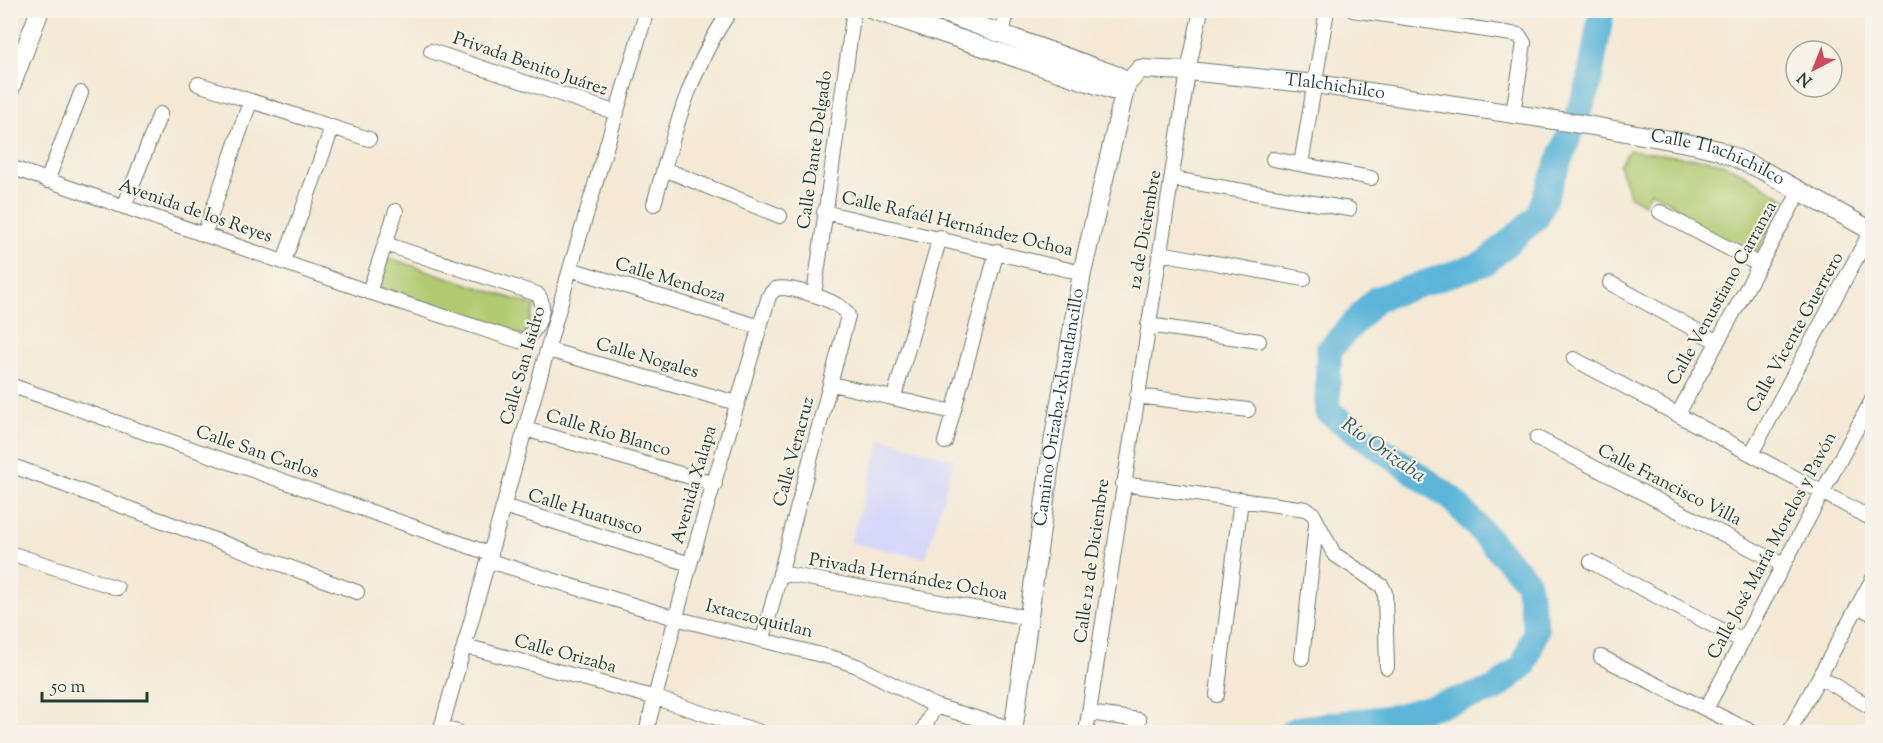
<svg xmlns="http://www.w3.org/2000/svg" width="1883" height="743" font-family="'Sorts Mill Goudy',serif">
  <rect width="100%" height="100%" fill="#f7f3e8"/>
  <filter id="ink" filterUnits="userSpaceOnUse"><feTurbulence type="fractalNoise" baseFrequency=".0167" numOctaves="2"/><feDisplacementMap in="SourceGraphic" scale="12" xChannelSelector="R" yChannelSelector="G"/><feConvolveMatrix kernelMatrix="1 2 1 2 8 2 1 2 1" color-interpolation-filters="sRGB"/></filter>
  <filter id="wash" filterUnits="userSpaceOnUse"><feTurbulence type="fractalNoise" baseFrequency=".008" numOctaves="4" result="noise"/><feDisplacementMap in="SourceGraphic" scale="24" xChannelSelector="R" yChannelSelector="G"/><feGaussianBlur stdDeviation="1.35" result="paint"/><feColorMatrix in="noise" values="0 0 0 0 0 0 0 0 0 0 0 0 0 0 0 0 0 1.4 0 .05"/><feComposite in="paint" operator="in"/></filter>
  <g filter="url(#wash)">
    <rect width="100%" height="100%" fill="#f5e9d5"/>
    <path fill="#d5d8f9" d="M882,438L954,460L926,558L850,543Z"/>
    <path fill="#b0cb72" stroke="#688453" stroke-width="1.5" d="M1629,150L1714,161L1735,169L1786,199L1752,260L1677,217L1682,210L1651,191L1644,204L1630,196L1619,165Z
      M389,258L535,306L525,336L379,288Z"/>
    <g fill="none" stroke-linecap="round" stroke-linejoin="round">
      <path stroke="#5bb6d9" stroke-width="26" d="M1292,732L1298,729L1395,717L1494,690L1524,665L1536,630L1527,581L1451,498L1327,411L1329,350L1376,299L1485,263L1537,217L1588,88L1602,10"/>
    </g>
  </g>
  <g filter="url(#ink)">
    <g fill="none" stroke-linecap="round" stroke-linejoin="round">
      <g stroke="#6a796c" stroke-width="16">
        <path id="street" d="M1353,10L1519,35L1524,43L1513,113
          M1002,35L1007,10
          M431,51L617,113
          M198,84L369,139
          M1273,159L1371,178
          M1301,164L1327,10
          M10,167L369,292L519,341C535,339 550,305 537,294L385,244
          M664,169L780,216
          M1173,179L1349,209
          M47,181L81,93
          M654,204C673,137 690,67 731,10
          M124,207L160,114
          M824,212L1082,273
          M1660,212L1758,264
          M204,235L250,102
          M1160,253L1304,279
          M284,261L332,128
          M570,269L760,327
          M1610,283L1716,341
          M369,292L396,211
          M814,295L854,10
          M1148,325L1259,341
          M548,350L737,403
          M1574,359L1872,519
          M832,384L953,412
          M10,385L491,554
          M1137,396L1248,410
          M894,397L940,237
          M1678,414L1800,191
          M525,429L715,484
          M1537,438L1783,565
          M945,442L997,251
          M1751,454L1872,229
          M10,465L357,592
          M1123,484L1306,509L1313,514L1334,554L1382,586L1385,593L1387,667
          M504,506L690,564
          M10,553L117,588
          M490,561L675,618L837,659L857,666L935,706L1013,729
          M1591,562L1741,640
          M780,573L1029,618
          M1858,606L1872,614
          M465,646L656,698L760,732
          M1601,657L1752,732
          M1302,658L1316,524
          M1820,677L1872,708
          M1217,695L1241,499
          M1706,709L1872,400
          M1089,713L1139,720
          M441,728L458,732
          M440,732L570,269L647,10
          M646,732L690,564L769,296C771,293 772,291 776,289C788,284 847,303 848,316L763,639
          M922,732L935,706
          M1086,732L1188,71L1201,10
          M1789,732L1872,580"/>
      </g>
      <g stroke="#6a796c" stroke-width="20">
        <g id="secondary">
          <path id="s1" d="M873,10L1112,90L1126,85L1140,69L1188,71L1316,84L1587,125L1697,145L1718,150L1762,170L1872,231"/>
          <path d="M936,10L1118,76L1126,85"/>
          <path d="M10,89L40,10"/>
          <path id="s2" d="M1013,732L1052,449L1082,273L1126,85"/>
        </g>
      </g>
      <use href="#street" stroke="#fff" stroke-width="14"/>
      <use href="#secondary" stroke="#fff" stroke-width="18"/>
    </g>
  </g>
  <g text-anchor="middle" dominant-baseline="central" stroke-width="4.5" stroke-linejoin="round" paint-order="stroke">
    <g font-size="18" fill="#1f3d34" stroke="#f7f3e8">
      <text transform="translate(530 65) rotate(19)">Privada Benito Juárez</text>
      <text stroke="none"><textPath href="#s1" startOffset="484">Tlalchichilco</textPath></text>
      <text transform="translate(816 150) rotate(-82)">Calle Dante Delgado</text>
      <text stroke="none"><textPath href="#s1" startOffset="874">Calle Tlachichilco</textPath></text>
      <text transform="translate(195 212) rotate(19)">Avenida de los Reyes</text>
      <text transform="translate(957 225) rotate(13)">Calle Rafaél Hernández Ochoa</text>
      <text transform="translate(1146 230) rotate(-80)">12 de Diciembre</text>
      <text transform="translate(670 281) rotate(17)">Calle Mendoza</text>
      <text transform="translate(1723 294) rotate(-61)">Calle Venustiano Carranza</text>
      <text transform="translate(1796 333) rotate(-61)">Calle Vicente Guerrero</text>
      <text transform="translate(647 359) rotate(16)">Calle Nogales</text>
      <text transform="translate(524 366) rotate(-74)">Calle San Isidro</text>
      <text stroke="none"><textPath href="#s2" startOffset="328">Camino Orizaba-Ixhuatlancillo</textPath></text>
      <text transform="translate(608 434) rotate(16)">Calle Río Blanco</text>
      <text transform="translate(795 452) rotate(-75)">Calle Veracruz</text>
      <text transform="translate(257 453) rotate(19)">Calle San Carlos</text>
      <text transform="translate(695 485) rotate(-74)">Avenida Xalapa</text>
      <text transform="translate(1669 486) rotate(27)">Calle Francisco Villa</text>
      <text transform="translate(585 513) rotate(17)">Calle Huatusco</text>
      <text transform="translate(1773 546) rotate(-62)">Calle José María Morelos y Pavón</text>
      <text transform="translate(1093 561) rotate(-82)">Calle 12 de Diciembre</text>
      <text transform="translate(908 578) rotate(10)">Privada Hernández Ochoa</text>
      <text transform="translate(759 620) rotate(14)">Ixtaczoquitlan</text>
      <text transform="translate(565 655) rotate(15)">Calle Orizaba</text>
    </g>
    <g font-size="20" font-style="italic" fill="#2e5b5d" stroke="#f7f3e8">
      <text transform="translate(1383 451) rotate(35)">Río Orizaba</text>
    </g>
  </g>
  <rect width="1883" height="743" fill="none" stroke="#f7f3e8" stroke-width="36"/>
  <g transform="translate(1814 69) rotate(222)"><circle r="28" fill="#f7f3e8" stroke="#a1aaa0" stroke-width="1.5"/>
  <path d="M0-4.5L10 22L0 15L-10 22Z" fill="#d1495b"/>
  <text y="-9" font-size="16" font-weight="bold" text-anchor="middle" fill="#1f3d34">N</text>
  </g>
  <path d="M42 692v9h105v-9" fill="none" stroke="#1f3d34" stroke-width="3"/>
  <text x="51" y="692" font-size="18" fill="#1f3d34" stroke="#f7f3e8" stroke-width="4.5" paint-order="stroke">50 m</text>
</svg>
